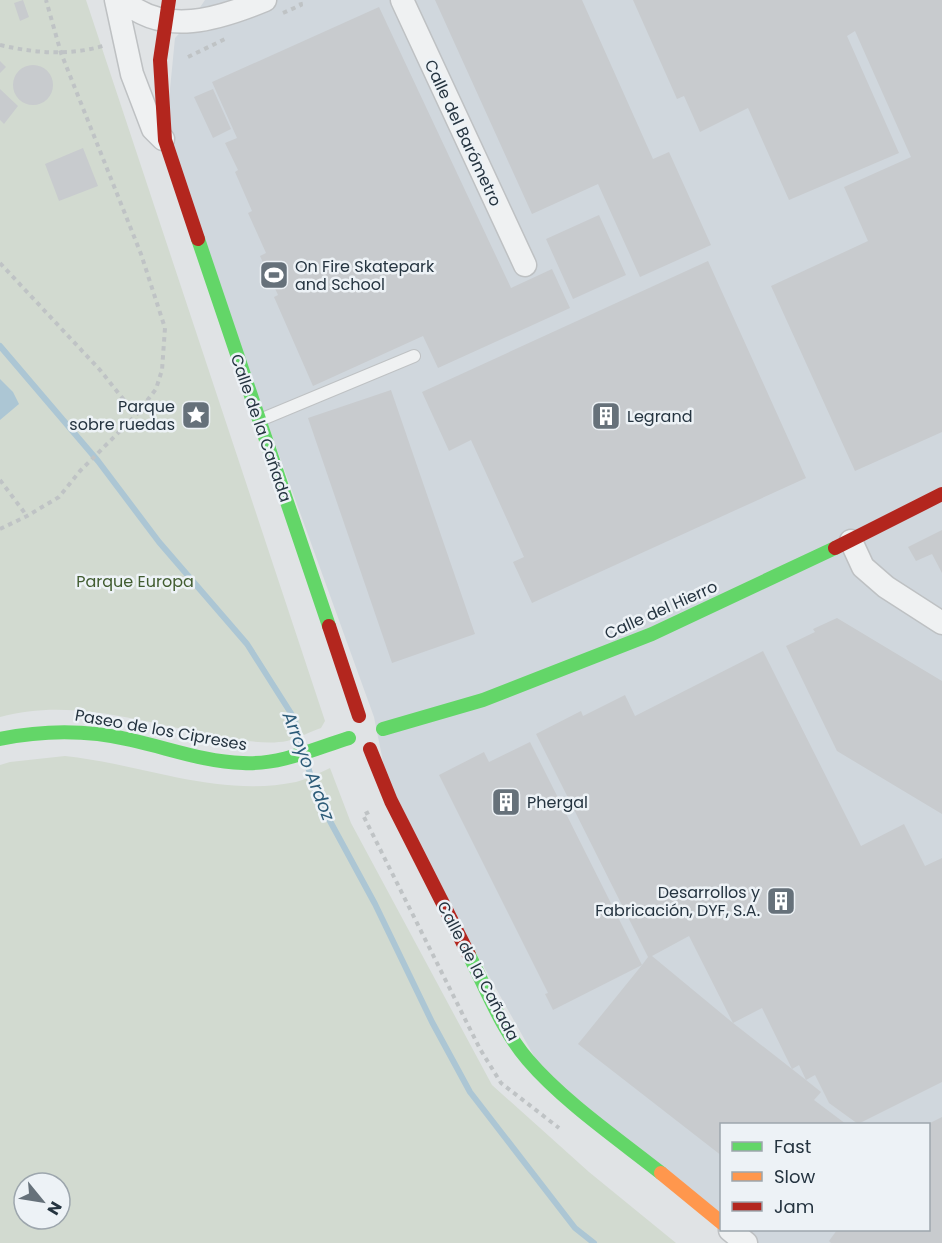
<svg xmlns="http://www.w3.org/2000/svg" width="942" height="1243" font-family="Poppins,sans-serif">
  <rect width="100%" height="100%" fill="#e0e3e5"/>
  <path fill="#d0d7dd" d="M205,0H942V1243H746L730,1230H928V1124H722L721,1223L549,1083L391,801L374,717L165,140L175,38L190,22Z"/>
  <path fill="#d2dad0" fill-rule="evenodd" d="M0,0H86L325,721L321,728C310,732 298,738 287,741C267,745 238,740 218,736C146,724 74,697 0,717Z
    M65,756C142,764 218,798 296,782C307,779 319,773 330,768L351,823L492,1085L589,1172L676,1243H0V765L10,762ZM24,1183H60V1219H24Z"/>
  <path fill="#acc6d4" d="M0,379L13,392L19,404L0,420Z"/>
  <g fill="none" stroke-linecap="round" stroke-linejoin="round">
    <path stroke="#acc6d4" stroke-width="6" d="M0,346L98,461L159,542L247,644L294,718L302,745
      M307,764L318,799L375,904L432,1022L470,1092L575,1228L594,1243"/>
  </g>
  <path fill="#c8cbce" fill-rule="evenodd" d="M23,0L29,17L20,21L14,3Z
    M435,0H582L653,159L669,152L711,245L640,277L598,184L532,214Z
    M633,0H942V432L855,471L771,286L868,241L844,187L911,157L855,31L847,36L899,153L789,200L748,108L700,132L684,96L677,99Z
    M379,7L511,288L552,269L570,308L438,368L423,336L313,386L274,297L278,295L260,256L266,253L248,213L252,211L235,172L238,170L225,143L237,138L212,82Z
    M0,61L6,67L0,73Z
    M13 85a20 20 0 1 1 40 0a20 20 0 1 1-40 0Z
    M0,89L18,106L4,124L0,120Z
    M213,89L231,129L213,138L194,97Z
    M83,148L98,186L59,201L45,164Z
    M599,215L626,275L573,299L546,239Z
    M708,261L806,478L532,603L513,562L524,557L471,440L449,451L422,392Z
    M391,390L475,634L392,663L308,418Z
    M942,530V573L932,554L916,561L908,547Z
    M837,618L942,681V814L837,751L786,646L815,632L813,629Z
    M763,651L861,846L904,824L925,866L942,858V1082L858,1124L829,1103L815,1075L806,1080L821,1092L814,1100L846,1124H722V1156L578,1044L642,965L553,1010L545,994L548,993L439,775L484,752L489,762L530,742L642,965L648,957L536,734L581,711L583,716L625,695L635,716ZM689,936L733,1023L762,1008L792,1069L733,1023L652,956ZM799,1065L806,1080L792,1069Z
    M942,1117V1243H831L829,1241L837,1230H928V1124Z"/>
  <g fill="none" stroke-linecap="round" stroke-linejoin="round">
    <g stroke="#bec1c3" stroke-width="14">
      <path id="lane" d="M260,420L414,356"/>
    </g>
    <g stroke="#bec1c3" stroke-width="25">
      <path id="street" d="M116,0L132,74L153,129L163,139
        M123,0C164,37 219,19 265,0
        M402,0L525,265
        M851,541L863,567L886,587L942,623
        M730,1230L746,1243"/>
    </g>
    <path stroke="#bfc3c5" stroke-width="4" stroke-dasharray="4.5 4.5" stroke-linecap="butt" d="M283,13L301,5L300,0
      M0,45C35,53 68,56 103,46
      M188,57L227,38
      M0,263L100,370L136,415
      M0,480L27,516
      M0,529L27,516L59,497L80,471L136,415L156,389L162,370L165,328L141,254L61,53L46,0
      M369,812L363,815L480,1049L501,1083L559,1128"/>
    <use href="#lane" stroke="#eff1f2" stroke-width="12"/>
    <use href="#street" stroke="#eff1f2" stroke-width="22"/>
    <path stroke="#63d668" stroke-width="14" d="M198,239L329,626
      M383,729L483,700L652,634L835,548
      M0,739C44,730 88,730 131,740C168,748 205,762 243,763C280,765 314,749 349,738
      M469,955C487,990 502,1030 528,1060C563,1101 618,1139 661,1173"/>
    <path stroke="#ff974d" stroke-width="14" d="M661,1173L722,1223"/>
    <path stroke="#b3261e" stroke-width="14" d="M169,0L160,60L165,140L198,239
      M835,548L942,494
      M329,626L359,716
      M370,749L391,801L469,955"/>
  </g>
  <defs>
    <g id="stadium-square" transform="scale(1.5)"><rect x="-9" y="-9" width="18" height="18" rx="4" fill="#66717a" stroke="#edf2f6"/><path d="M0-5a6.5 5 0 1 0 0 10a6.5 5 0 1 0 0-10ZM-3.5-1.8h7v3.6h-7Z" fill="#fff"/></g>
    <g id="sight-square" transform="scale(1.5)"><rect x="-9" y="-9" width="18" height="18" rx="4" fill="#66717a" stroke="#edf2f6"/><path d="M0-6L1.8-2.2L6-1.7L2.9 1.2L3.7 5.4L0 3.3L-3.7 5.4L-2.9 1.2L-6-1.7L-1.8-2.2Z" fill="#fff"/></g>
    <g id="building-square" transform="scale(1.5)"><rect x="-9" y="-9" width="18" height="18" rx="4" fill="#66717a" stroke="#edf2f6"/><path d="M-4-6H4V6H1V3H-1V6H-4ZM-2.5-4.3h1.7v1.8h-1.7ZM.8-4.3h1.7v1.8H.8ZM-2.5-1h1.7V.8h-1.7ZM.8-1h1.7V.8H.8Z" fill="#fff"/></g>
  </defs>
  <g fill-rule="evenodd">
    <use href="#stadium-square" x="274" y="275"/>
    <use href="#sight-square" x="196" y="415"/>
    <use href="#building-square" x="606" y="416"/>
    <use href="#building-square" x="506" y="802"/>
    <use href="#building-square" x="781" y="901"/>
  </g>
  <g text-anchor="middle" dominant-baseline="central" stroke-width="5" stroke-linejoin="round" paint-order="stroke">
    <g font-size="16" fill="#253440" stroke="#edf2f6">
      <text transform="translate(463 133) rotate(65)">Calle del Barómetro</text>
      <text transform="translate(261 428) rotate(71)">Calle de la Cañada</text>
      <text transform="translate(661 610) rotate(-24)">Calle del Hierro</text>
      <text transform="translate(161 730) rotate(10)">Paseo de los Cipreses</text>
      <text transform="translate(478 971) rotate(62)">Calle de la Cañada</text>
    </g>
    <g font-size="16" fill="#253440" stroke="#edf2f6" text-anchor="start">
      <text x="295" y="266">On Fire Skatepark<tspan x="295" dy="18">and School</tspan></text>
      <text x="175" y="406" text-anchor="end">Parque<tspan x="175" dy="18">sobre ruedas</tspan></text>
      <text x="627" y="416">Legrand</text>
      <text x="527" y="802">Phergal</text>
      <text x="760" y="892" text-anchor="end">Desarrollos y<tspan x="760" dy="18">Fabricación, DYF, S.A.</tspan></text>
    </g>
    <g font-size="16" fill="#425d31" stroke="#edf2f6">
      <text x="135" y="581">Parque Europa</text>
    </g>
    <g font-size="18" font-style="italic" fill="#2c5b78" stroke="#edf2f6">
      <text transform="translate(309 766) rotate(69)">Arroyo Ardoz</text>
    </g>
  </g>
  <rect x="720" y="1123" width="210" height="108" fill="#edf2f6" stroke="#9da6ad" stroke-width="1.5"/>
  <rect x="732" y="1142" width="30" height="9" fill="#63d668" stroke="#9da6ad" stroke-width="1.5"/>
  <text x="774" y="1153" font-size="18" fill="#253440">Fast</text>
  <rect x="732" y="1172" width="30" height="9" fill="#ff974d" stroke="#9da6ad" stroke-width="1.5"/>
  <text x="774" y="1183" font-size="18" fill="#253440">Slow</text>
  <rect x="732" y="1202" width="30" height="9" fill="#b3261e" stroke="#9da6ad" stroke-width="1.5"/>
  <text x="774" y="1213" font-size="18" fill="#253440">Jam</text>
  <g transform="translate(42 1201) rotate(120)"><circle r="28" fill="#edf2f6" stroke="#9da6ad" stroke-width="1.5"/>
  <path d="M0-4.5L10 22L0 15L-10 22Z" fill="#66717a"/>
  <text y="-9" font-size="16" font-weight="bold" text-anchor="middle" fill="#253440">N</text>
  </g>
</svg>
